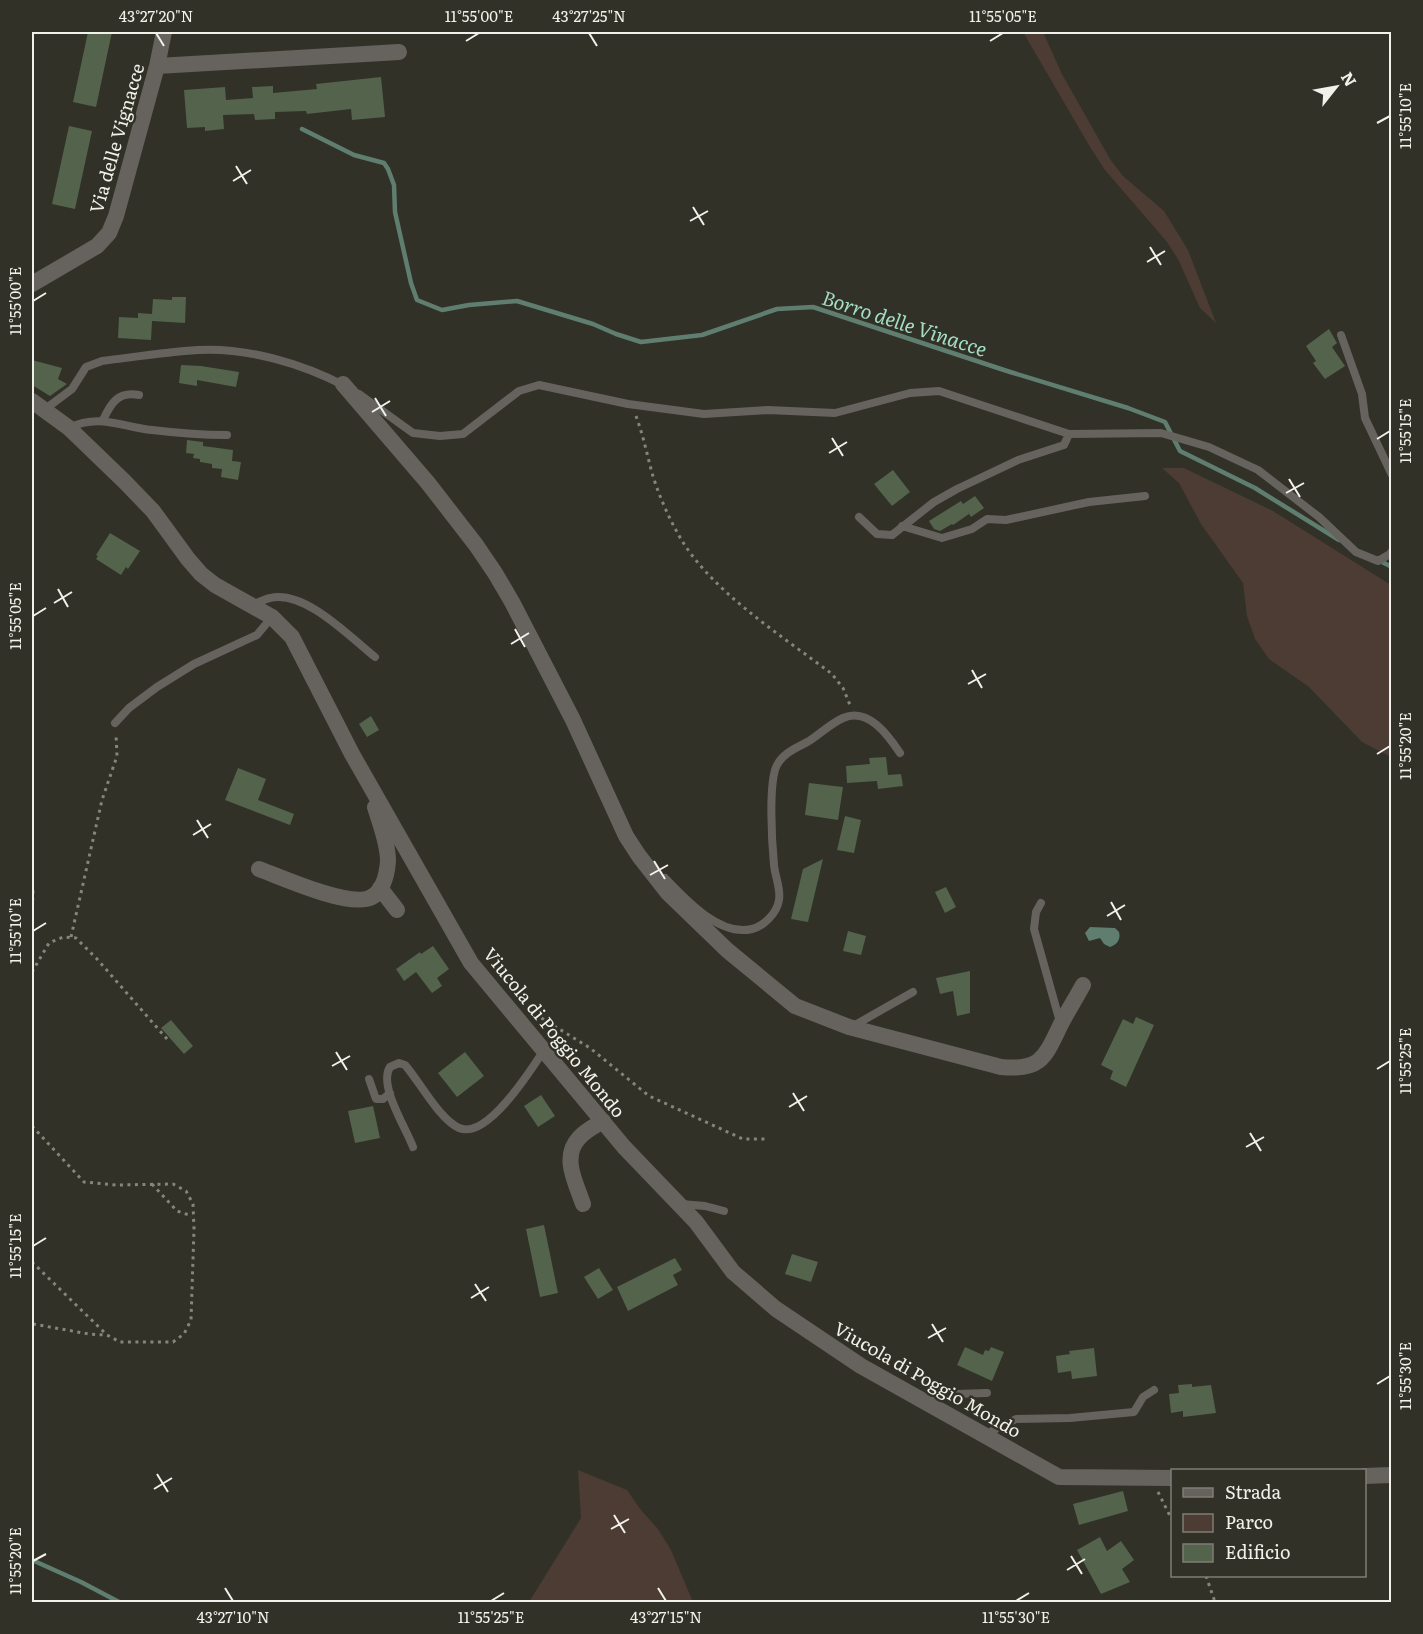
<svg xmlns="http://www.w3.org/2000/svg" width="1423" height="1634" font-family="Literata,serif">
  <rect width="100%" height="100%" fill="#313127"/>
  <path fill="#4c3c34" d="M1023,32H1043L1062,74L1110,159L1123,176L1164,211L1188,250L1216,323L1200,308L1178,259L1167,242L1105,170L1090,147Z
    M1162,468H1184L1273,511L1391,585V757L1362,742L1309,687L1269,659L1255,639L1247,616L1243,583L1201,524L1179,483Z
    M578,1470L627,1490L641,1510L658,1529L671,1550L693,1602H529L581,1518Z"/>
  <path fill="#5f7e70" d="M1090,927L1115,928L1119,932C1121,939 1117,945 1110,947L1104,944L1100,938L1089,941L1085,933Z"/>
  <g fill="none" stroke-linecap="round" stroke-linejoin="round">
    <path stroke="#5f7e70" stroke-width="4.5" d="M302,129L354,155L384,163L388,169L394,185L395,212L411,283L417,300L442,310L469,305L517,301L593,324L616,334L641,342L702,335L777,309L813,307L1007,371L1128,408L1165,422L1180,451L1255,488L1339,540
      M1378,560L1392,567
      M32,1560L81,1582L119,1602"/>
  </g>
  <path fill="#53634c" d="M88,32H112L96,107L73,102Z
    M381,77L385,117L352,120L351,109L307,114L306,111L275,112V119L255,120L254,114L223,115L224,129L205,131V127L187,128L184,90L225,87L226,100L253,98L252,87L273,86V93L317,89L316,84Z
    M69,126L92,131L75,209L52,204Z
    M172,297H186L185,323L152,321L151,340L118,338L119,317L138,318V313L152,314L153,299L172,300Z
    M1329,329L1337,343L1332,347L1345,366L1325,379L1313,363L1316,361L1306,346Z
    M32,360L62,368L58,379L67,384L50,396L32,385Z
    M181,365L201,366L239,372L236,387L197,380V386L179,383Z
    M187,440L203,442V446L233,450L232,461L241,462L238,480L221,477L222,469L212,468V464L200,462V459L193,458L194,454L186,453Z
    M893,470L910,492L892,506L874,484Z
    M975,496L984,508L971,517L966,509L969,514L953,525L952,524L940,531L934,529L929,521L961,501L963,504Z
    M110,533L140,551L128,569L126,567L121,575L96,559L98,556L96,555Z
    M371,716L379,730L367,737L359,724Z
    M886,757L888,775L901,774L903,786L878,789L877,781L847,783L846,766L870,764L869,758Z
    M238,768L266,779L258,800L294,814L290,825L225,800Z
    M809,783L843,787L838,820L805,815Z
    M845,816L861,820L854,853L837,850Z
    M823,859L808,922L791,919L803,869Z
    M946,887L956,907L945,913L935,892Z
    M848,931L866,936L861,955L843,951Z
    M433,946L449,969L437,978L442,986L432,993L416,972L404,981L396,969L420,952L421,954Z
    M970,971V1013L957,1016L953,991L940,994L936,978Z
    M1136,1017L1154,1025L1126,1087L1110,1079L1113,1071L1101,1065L1123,1019L1133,1024Z
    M171,1020L193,1046L184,1054L161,1028Z
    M465,1052L484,1076L457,1097L438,1073Z
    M541,1095L555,1116L538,1127L524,1106Z
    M373,1106L380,1138L355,1143L348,1111Z
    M544,1225L558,1293L540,1297L526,1229Z
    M792,1254L818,1262L811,1282L785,1274Z
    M675,1258L682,1270L673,1275L678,1285L628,1311L617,1287Z
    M599,1268L613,1290L598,1299L584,1277Z
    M965,1347L983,1355L985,1350L989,1351L991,1347L1004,1352L992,1381L957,1365Z
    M1094,1348L1097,1376L1072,1379L1071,1371L1058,1373L1056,1356L1070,1354L1069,1351Z
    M1192,1384V1387L1211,1385L1216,1413L1183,1417V1411L1171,1413L1169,1394L1179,1393L1178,1385Z
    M1123,1491L1128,1511L1079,1525L1073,1504Z
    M1100,1537L1107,1551L1121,1541L1134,1560L1122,1569L1130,1582L1101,1594L1077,1550Z"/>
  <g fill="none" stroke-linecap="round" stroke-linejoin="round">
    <path stroke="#85857c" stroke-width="3" stroke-dasharray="3 4.5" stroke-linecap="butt" d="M636,416C643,435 647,454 652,473C658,493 667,514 677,532C707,589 781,635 832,674L843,688L850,705
      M32,883L33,891L32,921
      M71,937L102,800L117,756L116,735
      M32,972L49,943L63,937L76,938L97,959L167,1039
      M535,1014L590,1048L649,1096L743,1139H767
      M32,1126L84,1182L116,1185L173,1184L186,1191L193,1204L194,1229L191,1320L184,1334L173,1342H120L107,1335L32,1262
      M152,1184L177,1211L192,1216
      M33,1324L89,1334L105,1335
      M1158,1492L1172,1520
      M1206,1576L1215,1602"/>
    <path stroke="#66635f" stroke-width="8" d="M1341,335L1362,394L1365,418L1392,475
      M359,394L413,433L440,436L463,434L519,391L539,385L628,404L704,414L768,410L835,413L910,393L939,391L1069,434L1161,433L1209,447L1258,470L1319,517L1356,552L1378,561L1390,554L1392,551
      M44,410L72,389L86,367L102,361C134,357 166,352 198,350C247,347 303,364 345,386
      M103,420C111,403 118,391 139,395
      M69,428C99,413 122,427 152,430C177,433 202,435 227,435
      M859,517L877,534L892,535L934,502L957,489L1018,460L1064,445L1069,434
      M902,526L942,538L972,529L987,519L1006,520L1089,502L1145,496
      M252,605C258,603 264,599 270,598C304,589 350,637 375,657
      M115,723L129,708L157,687L194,664L257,635L272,617
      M665,878C686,900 720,937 752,929C764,926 777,913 779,900C781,888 775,877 774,865C772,844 768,782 777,765C784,752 797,748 809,741C820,734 830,724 843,718C868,707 888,735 900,753
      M1041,903L1036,912L1034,929L1060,1022
      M855,1025L913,992
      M369,1079L376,1099H383L390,1093
      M413,1147C406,1128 378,1085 390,1067L399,1063L405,1065C420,1082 439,1119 459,1128C487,1140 531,1070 544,1050
      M681,1204L705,1206L724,1211
      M925,1400L956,1394L987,1393
      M984,1435L1016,1419L1070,1418L1134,1412L1143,1397L1154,1390"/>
    <path stroke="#66635f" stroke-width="16" d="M157,66L399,52
      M32,284L97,246L109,233L116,216L157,66L164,32
      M343,384L428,483L476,545L495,573L512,602L573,720L626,836L639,856L668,893L727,950L795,1006L849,1027L1001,1067C1041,1071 1045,1057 1060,1026C1067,1012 1076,998 1083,985
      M32,401L69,428L125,482L153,511L188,559L201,574L215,585L272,617L292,637L352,754L471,963L624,1147L696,1222L733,1272L776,1309L861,1366L1059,1477L1172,1478
      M259,869C283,878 341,904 366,899C382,896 387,876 388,861C388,843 380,824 375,807
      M380,888L397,910
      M583,1204C576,1183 561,1157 579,1138C585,1131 595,1126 603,1121
      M1364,1476L1392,1475"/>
  </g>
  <path fill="none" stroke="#f1f1eb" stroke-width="2" d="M156,33L164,46M589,33L597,46M466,41L479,33M990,41L1003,33M1377,123L1390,116M236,166L247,184M233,181L251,170M693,207L704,225M690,221L708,211M1150,247L1161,265M1147,262L1165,251M33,301L46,293M375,398L386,416M372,412L390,401M832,438L843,456M1377,439L1390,431M829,453L847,442M1289,479L1300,497M1286,493L1304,483M58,589L68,607M54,603L72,592M33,616L46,608M515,629L525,647M511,644L529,633M972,670L982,688M968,684L986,674M1377,754L1390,746M197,820L208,838M193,835L211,824M654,861L665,879M650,875L668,865M1111,902L1121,920M1107,916L1125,905M33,931L46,923M336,1052L347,1070M332,1066L350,1056M1377,1069L1390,1061M793,1093L804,1111M789,1107L807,1096M1250,1133L1261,1151M1246,1147L1264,1137M33,1246L46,1238M475,1284L486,1301M471,1298L489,1287M932,1324L943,1342M928,1338L946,1328M1377,1384L1390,1376M157,1474L168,1492M154,1489L172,1478M614,1515L625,1533M611,1529L629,1519M1071,1556L1082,1574M33,1561L46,1554M1067,1570L1085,1559M225,1588L233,1601M658,1588L666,1601M491,1601L504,1593M1016,1601L1029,1593"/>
  <g text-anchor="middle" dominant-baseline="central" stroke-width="5" stroke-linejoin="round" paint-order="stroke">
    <g font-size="18" fill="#f1f1eb" stroke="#313127">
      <text transform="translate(116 138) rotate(-74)">Via delle Vignacce</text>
      <text transform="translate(555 1032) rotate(51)">Viucola di Poggio Mondo</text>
      <text transform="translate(928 1379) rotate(30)">Viucola di Poggio Mondo</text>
    </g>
    <g font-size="20" font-style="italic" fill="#a3dec3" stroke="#313127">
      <text transform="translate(905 322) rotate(18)">Borro delle Vinacce</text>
    </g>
  </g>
  <rect width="1423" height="1634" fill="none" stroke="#313127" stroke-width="66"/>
  <rect x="1171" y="1469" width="195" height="108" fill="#313127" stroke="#7e7e75" stroke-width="1.5"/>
  <rect x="1183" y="1488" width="30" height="9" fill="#66635f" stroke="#7e7e75" stroke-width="1.5"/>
  <text x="1225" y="1499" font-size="18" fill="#f1f1eb">Strada</text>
  <rect x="1183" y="1514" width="30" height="18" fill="#4c3c34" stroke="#7e7e75" stroke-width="1.5"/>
  <text x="1225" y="1529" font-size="18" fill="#f1f1eb">Parco</text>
  <rect x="1183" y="1544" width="30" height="18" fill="#53634c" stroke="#7e7e75" stroke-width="1.5"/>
  <text x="1225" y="1559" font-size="18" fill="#f1f1eb">Edificio</text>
  <g transform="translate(1336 87) rotate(59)" stroke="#313127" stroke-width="4.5" paint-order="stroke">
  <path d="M0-4.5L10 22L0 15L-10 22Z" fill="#f1f1eb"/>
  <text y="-9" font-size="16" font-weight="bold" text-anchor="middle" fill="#f1f1eb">N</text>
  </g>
  <rect x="33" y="33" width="1357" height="1568" fill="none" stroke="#f1f1eb" stroke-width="2"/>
  <g font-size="15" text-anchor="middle" fill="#f1f1eb">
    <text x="156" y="22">43°27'20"N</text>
    <text x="479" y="22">11°55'00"E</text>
    <text x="589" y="22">43°27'25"N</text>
    <text x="1003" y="22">11°55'05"E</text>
    <text transform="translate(1406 116) rotate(-90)" y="5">11°55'10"E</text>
    <text transform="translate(16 301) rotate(-90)" y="5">11°55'00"E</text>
    <text transform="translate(1406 431) rotate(-90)" y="5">11°55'15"E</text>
    <text transform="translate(16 616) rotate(-90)" y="5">11°55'05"E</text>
    <text transform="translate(1406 746) rotate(-90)" y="5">11°55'20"E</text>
    <text transform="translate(16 931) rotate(-90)" y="5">11°55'10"E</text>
    <text transform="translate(1406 1061) rotate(-90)" y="5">11°55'25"E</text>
    <text transform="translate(16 1246) rotate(-90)" y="5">11°55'15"E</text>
    <text transform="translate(1406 1376) rotate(-90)" y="5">11°55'30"E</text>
    <text transform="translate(16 1561) rotate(-90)" y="5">11°55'20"E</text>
    <text x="233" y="1623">43°27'10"N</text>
    <text x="491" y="1623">11°55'25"E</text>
    <text x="666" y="1623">43°27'15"N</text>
    <text x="1016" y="1623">11°55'30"E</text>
  </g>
</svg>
